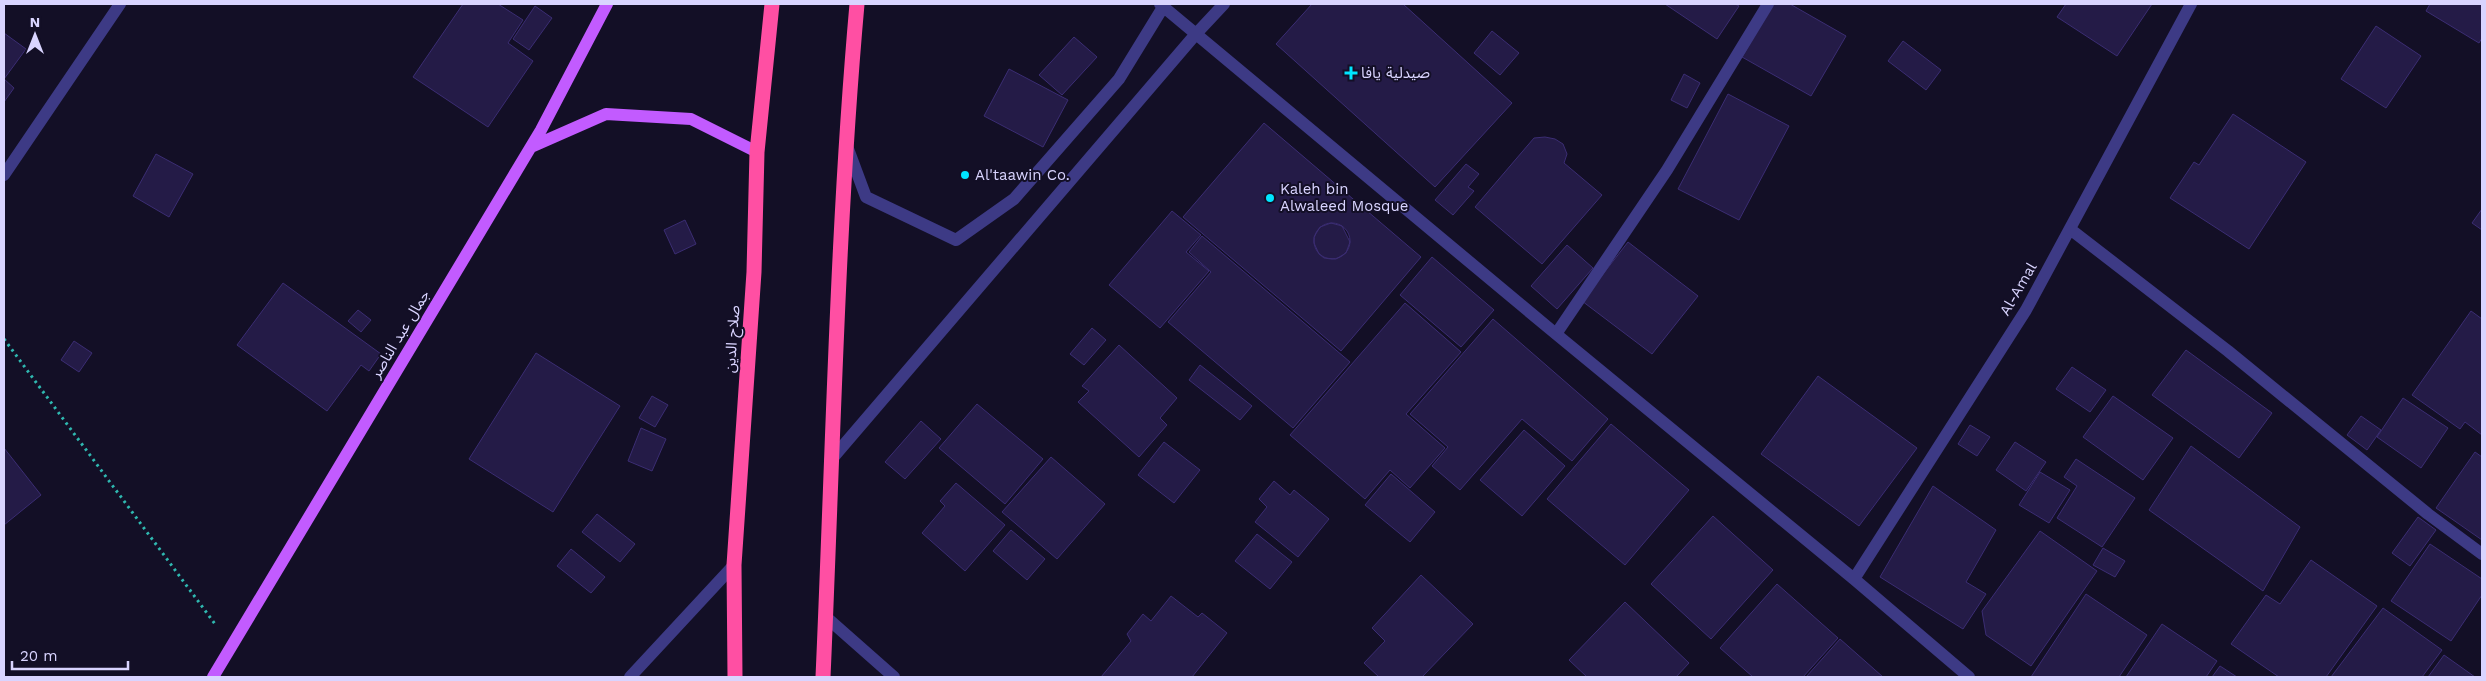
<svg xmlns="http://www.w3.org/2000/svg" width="2486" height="681" font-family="'Work Sans','Noto Sans Arabic',sans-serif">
  <rect width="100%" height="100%" fill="#130f26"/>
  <path fill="#241b47" stroke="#3b2d73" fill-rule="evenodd" d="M463,4H498L523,20L508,43L533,61L488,127L413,77Z
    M1312,4H1403L1512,103L1435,187L1276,44Z
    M1665,4H1735L1739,6L1717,39Z
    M1773,4H1790L1846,36L1811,96L1742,57Z
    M2066,4H2152L2117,56L2057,17Z
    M2430,4H2482V38L2479,43L2426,11Z
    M535,6L552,18L529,50L513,39Z
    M2376,26L2421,56L2386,108L2341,79Z
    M1492,31L1519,53L1500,75L1474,53Z
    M4,33L26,49L4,79Z
    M1074,37L1097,57L1062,95L1039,75Z
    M1903,41L1941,70L1926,90L1888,61Z
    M1009,69L1068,100L1043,147L984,116Z
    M1684,74L1700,83L1687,108L1671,100Z
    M4,79L14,88L4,102Z
    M1728,94L1789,126L1739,220L1678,189Z
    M2233,114L2306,162L2249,249L2170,198L2194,162L2199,165Z
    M1264,123L1421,257L1341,351L1183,217ZM1331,223L1342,226L1350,242L1346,253L1336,259L1324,258L1319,254L1314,243V237L1320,227Z
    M1545,137L1555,139L1563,144L1567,154L1564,163L1602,195L1542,264L1475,207L1534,138Z
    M156,154L193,174L169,217L133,196Z
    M1466,164L1479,174L1468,187L1474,191L1453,215L1435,200Z
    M2482,209V230L2472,223Z
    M1172,211L1201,235L1186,252L1209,271L1160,328L1109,285Z
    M685,220L696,244L675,254L664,230Z
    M1314 241a18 18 0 1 1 36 0a18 18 0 1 1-36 0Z
    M1202,236L1350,362L1293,428L1168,322L1211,272L1189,252Z
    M1628,242L1698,296L1652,354L1582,301Z
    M1567,245L1593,268L1557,309L1531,286Z
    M1432,257L1494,310L1461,347L1400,295Z
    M283,283L381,354L369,371L361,365L327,411L237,345Z
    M1405,303L1461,352L1406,414L1445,448L1410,488L1390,470L1365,499L1290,435Z
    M358,310L371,320L361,332L348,321Z
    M2471,311L2482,319V435L2465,422L2460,429L2412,395Z
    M1493,319L1608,419L1572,461L1522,419L1460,490L1432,466L1448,447L1410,414Z
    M1092,328L1106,340L1084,365L1070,354Z
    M74,341L92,353L79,372L61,360Z
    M1119,345L1177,398L1160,418L1167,425L1139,457L1078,402L1089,391L1082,386Z
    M2186,350L2272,413L2239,458L2152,395Z
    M536,353L620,406L553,512L469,459Z
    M1200,365L1252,406L1240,420L1189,380Z
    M2072,367L2106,390L2090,412L2056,389Z
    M1818,376L1917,448L1859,526L1761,454Z
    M652,396L668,405L655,427L639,418Z
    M2113,396L2173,438L2143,480L2083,437Z
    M2403,398L2448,428L2421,468L2377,437Z
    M977,404L1043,459L1005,504L939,448Z
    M2361,416L2381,430L2367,450L2347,435Z
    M921,421L941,439L905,479L885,462Z
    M1611,424L1689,490L1625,565L1547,499Z
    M1970,425L1990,437L1977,456L1958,444Z
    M641,428L666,439L652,471L628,461Z
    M1524,430L1565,466L1522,516L1480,480Z
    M1164,442L1200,470L1174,503L1138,475Z
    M2015,442L2046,462L2026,491L1996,470Z
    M2191,446L2300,527L2263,591L2149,510Z
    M4,448L41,495L4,525Z
    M2475,452L2482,457V540L2436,508Z
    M1051,457L1105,504L1057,559L1002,512Z
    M2076,459L2135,498L2102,547L2057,518L2077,486L2064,477Z
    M2040,472L2070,490L2049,523L2019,505Z
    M1391,474L1435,512L1410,542L1365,505Z
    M1274,481L1290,495L1294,490L1329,519L1298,557L1255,522L1267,507L1259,499Z
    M956,483L1005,525L965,571L922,533L945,506L940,501Z
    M1933,486L1996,530L1966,582L1986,594L1963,629L1880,577Z
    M597,514L635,544L620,562L582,532Z
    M1713,516L1773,570L1711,639L1651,584Z
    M2418,517L2436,530L2410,566L2392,553Z
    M1011,530L1045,559L1027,580L993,551Z
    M2040,531L2097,571L2031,666L1986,635L1982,611Z
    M1257,534L1292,562L1270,589L1235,561Z
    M2430,544L2482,579V595L2451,641L2391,601Z
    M2103,548L2125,561L2115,577L2093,565Z
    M571,549L605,577L591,593L557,566Z
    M2311,560L2377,606L2326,677H2279L2231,644L2266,595L2280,604Z
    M1421,575L1473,624L1422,677H1379L1364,663L1385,641L1372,628Z
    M1777,584L1838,638L1803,677H1753L1720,648Z
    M2086,594L2147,635L2119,677H2031Z
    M1171,596L1198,617L1202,613L1227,633L1192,677H1101L1131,641L1127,634L1143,614L1151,621Z
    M1625,602L1689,663L1676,677H1587L1569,660Z
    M2383,608L2442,650L2422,677H2331Z
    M2162,624L2217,661L2206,677H2126Z
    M1840,639L1883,677H1806Z
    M2444,655L2475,677H2428Z
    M2220,666L2237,677H2212Z"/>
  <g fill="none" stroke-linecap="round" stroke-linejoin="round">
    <path stroke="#2fb8b0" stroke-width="3" stroke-dasharray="2.5 4" stroke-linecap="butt" d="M4,339L215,624"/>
    <path stroke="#3d3a85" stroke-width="12" d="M1160,4L1556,334L1854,579L1969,677
      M847,146L866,197L956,240L1014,199L1119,79L1165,4
      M4,175L120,4
      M2070,229L2228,351L2428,514L2482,554
      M1556,334L1667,170L1768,4
      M830,461L1195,35L1224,4
      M1854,579L2026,310L2191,4
      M826,617L894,677
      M630,677L734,565"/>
    <path stroke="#c25bff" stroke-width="12" d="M531,147L606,114L691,119L757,152
      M213,677L541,130L607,4"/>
    <path stroke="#ff4fa3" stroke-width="15" d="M735,677L734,565L754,272L757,152L772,4
      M823,677C833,453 837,228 857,4"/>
  </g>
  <g fill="#00e5ff" stroke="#130f26" stroke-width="2">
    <path d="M1348.5 65.5h5v5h5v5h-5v5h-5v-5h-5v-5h5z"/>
    <circle cx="965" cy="175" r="5"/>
    <circle cx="1270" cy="198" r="5"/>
  </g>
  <g text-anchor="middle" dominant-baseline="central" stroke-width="4" stroke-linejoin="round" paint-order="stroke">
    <g font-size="15" fill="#d9d4ff" stroke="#130f26" text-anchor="start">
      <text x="1361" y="73">صيدلية يافا</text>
      <text x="975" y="175">Al'taawin Co.</text>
      <text x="1280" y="189">Kaleh bin<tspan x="1280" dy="17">Alwaleed Mosque</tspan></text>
    </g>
    <g font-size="15" fill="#d9d4ff" stroke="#130f26">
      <text transform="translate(2018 289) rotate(-60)">Al-Amal</text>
      <text transform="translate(400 334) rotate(-59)">جمال عبد الناصر</text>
      <text transform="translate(732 339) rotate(-86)">صلاح الدين</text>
    </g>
  </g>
  <rect width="2486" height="681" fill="none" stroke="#d9d4ff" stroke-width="10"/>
  <g transform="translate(35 35)" stroke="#130f26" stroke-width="4" paint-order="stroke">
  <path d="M0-4L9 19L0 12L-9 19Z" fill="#d9d4ff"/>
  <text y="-8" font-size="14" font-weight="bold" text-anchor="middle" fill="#d9d4ff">N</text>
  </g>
  <path d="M12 661v8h116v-8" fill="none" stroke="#d9d4ff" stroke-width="2.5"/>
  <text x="20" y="661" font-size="15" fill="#d9d4ff" stroke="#130f26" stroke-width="4" paint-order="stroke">20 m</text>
</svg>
